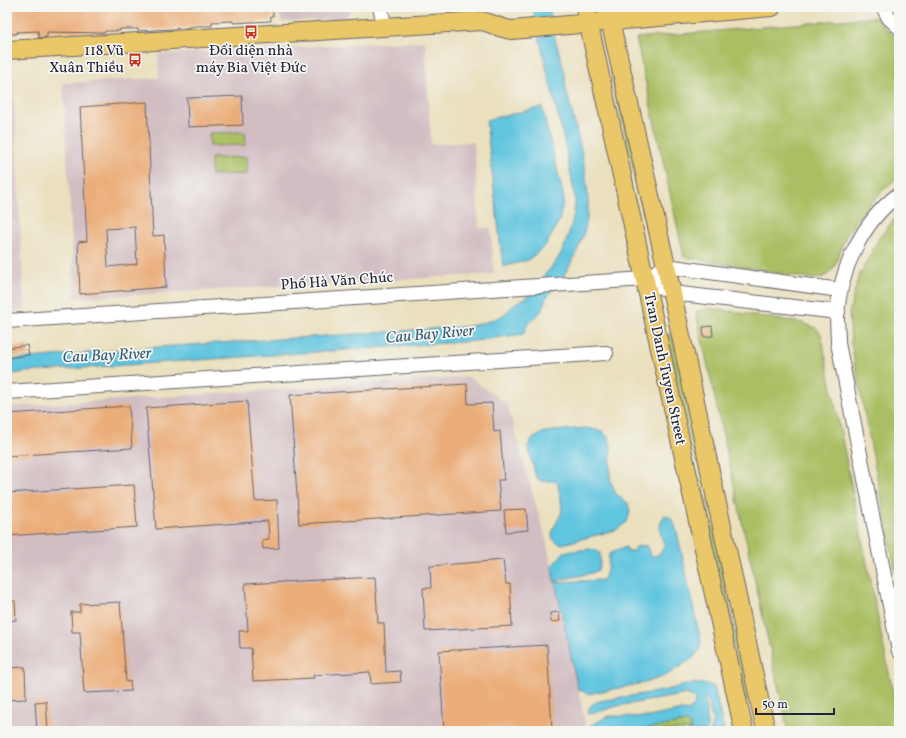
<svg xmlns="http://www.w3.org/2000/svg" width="906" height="738" font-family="Vollkorn,serif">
  <rect width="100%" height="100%" fill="#f6f6f2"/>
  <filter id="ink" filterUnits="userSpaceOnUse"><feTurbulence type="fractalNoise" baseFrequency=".025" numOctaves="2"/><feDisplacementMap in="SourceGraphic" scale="8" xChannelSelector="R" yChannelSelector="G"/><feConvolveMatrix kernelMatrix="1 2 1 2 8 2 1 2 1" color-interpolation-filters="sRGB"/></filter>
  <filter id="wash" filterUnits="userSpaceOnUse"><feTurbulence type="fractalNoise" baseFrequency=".012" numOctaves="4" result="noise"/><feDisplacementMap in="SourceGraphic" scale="16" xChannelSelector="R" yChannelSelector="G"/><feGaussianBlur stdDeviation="0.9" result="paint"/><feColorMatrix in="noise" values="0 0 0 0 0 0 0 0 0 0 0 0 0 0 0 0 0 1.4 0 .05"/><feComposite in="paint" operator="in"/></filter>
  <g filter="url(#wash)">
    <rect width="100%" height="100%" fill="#eae0be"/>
    <path fill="#d2bec2" d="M278,7H353L344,19L282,22Z
      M425,41L431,144L474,142L479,228H491L494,274L75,298L63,83L159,78L158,54Z
      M7,61H12L24,301V310L7,312Z
      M469,377L507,404L547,543L587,731H7V407Z"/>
    <path fill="#aabf63" stroke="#66704f" d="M876,17L887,30L899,39V176C878,194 860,213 846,236C841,246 837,264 832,270C827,277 821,278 813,279L684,257L636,38Z
      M617,70L653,233L648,234L611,71Z
      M245,132L246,145L210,146L209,133Z
      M247,157V174L211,175V158Z
      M899,213V589L851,344L849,313L858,278L879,238Z
      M709,308L803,323L816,328L821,334L899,723V731H788L696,312Z
      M672,334L750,701L745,702L667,335Z
      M686,722L691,726V730L632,731Z"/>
    <path fill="#61c5df" stroke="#42748d" d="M533,7H550C549,28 561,54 565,75C566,82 564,89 568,96C576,131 588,168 588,204C588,239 568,274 545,299C545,311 537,315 529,323C526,325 526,330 523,334L475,341L25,372L7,375V360L157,347L462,327C477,325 490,322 503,315C513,308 512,303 526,298C536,281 557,266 564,247C569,233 574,219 575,203C575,189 569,170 567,155C557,106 542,57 533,7Z
      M542,107L564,198L559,221L546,245L528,260L503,267L486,120Z
      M586,428L602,431L608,437L611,445L610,480L616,494L628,503L630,512L627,522L616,530L562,544C540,539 561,520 562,510C562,502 559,492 558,484L555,481H541L536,477L528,447L531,440L544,432Z
      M665,515C675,518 675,526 678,536L701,643C699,656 690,660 679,667C676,669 672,672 669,674C649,684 611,689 588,694L578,689L555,582L604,580L608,566L609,554L626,547L627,551L629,552L634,551L636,547L646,545L651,556C658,557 661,552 665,546C660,534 657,526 665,515Z
      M590,549L595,550L600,553V564L598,570L592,573L554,581L552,566L564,552Z
      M689,684C697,684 707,682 714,687L724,731H710L713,719L711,715L708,700L704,699L707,714V731H688L691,730V726L686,722L632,731H590L589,726L609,716L648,717L682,710L688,711L695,705V700L692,696L685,694L677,696L617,706L592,714L588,713C588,705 593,704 599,701L662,691Z"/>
    <g id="blocks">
      <path fill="#ebae7a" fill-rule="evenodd" d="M7,7H273V16H271V21L233,23V21L212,22V26H196L188,27V28L138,31V29H120V31H105V33L47,32V37L39,38L38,31L17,32V34H7Z
        M242,96L243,125L188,127L187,98Z
        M147,102L153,236L164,235L166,287L80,294L78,242L87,241L80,107ZM135,227L137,264L108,267L106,229Z
        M712,326L713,336L704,337L703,327Z
        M27,345L29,355L7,358V348Z
        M467,384L468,404L492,403L494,432L500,431L504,480H498L501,511L299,524L290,395Z
        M247,401L255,501L277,500L279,548L263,549L262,540L269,539L268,521L156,529L146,408Z
        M129,406L132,448L7,456V414Z
        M134,485L137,527L7,536V493Z
        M526,509L528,530L506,532L504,510Z
        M503,560L506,584H510L512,626L425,631L423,588H431L430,566Z
        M375,577L378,623H384L386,672L400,671L401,682L371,684L370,672L313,675L314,678L253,681L251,648H240L239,631H248L245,584Z
        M7,601H15L16,620L7,621Z
        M120,602L126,682L130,681L131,691L84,693L80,632H72L71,612H80V604Z
        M559,612L560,621L551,622L550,613Z
        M547,645L552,731H444L439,651Z
        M25,667L26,699L7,700V668Z
        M46,701L48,731H37L35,702Z"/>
    </g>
  </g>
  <g filter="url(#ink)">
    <use href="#blocks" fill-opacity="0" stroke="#686469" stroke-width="1"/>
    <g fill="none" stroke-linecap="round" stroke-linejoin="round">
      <g stroke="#686469" stroke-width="16">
        <path id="minor" d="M380,7L385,27
          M883,7L889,18L899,27
          M899,194C862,222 840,269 837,315C837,324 838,334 838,343L899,651
          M645,279L672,293L838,312
          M7,321L645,279L666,266L840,290
          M7,392L606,353"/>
      </g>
      <g stroke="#686469" stroke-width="20">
        <path id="major" d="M585,7L744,731
          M607,7L666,266L766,731
          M7,50L481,21C492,23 501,29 512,30L772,7"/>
      </g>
      <use href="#minor" stroke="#fff" stroke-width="14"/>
      <use href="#major" stroke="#eac769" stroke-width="18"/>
    </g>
  </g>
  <defs>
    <g id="bus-bare" transform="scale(1.08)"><path d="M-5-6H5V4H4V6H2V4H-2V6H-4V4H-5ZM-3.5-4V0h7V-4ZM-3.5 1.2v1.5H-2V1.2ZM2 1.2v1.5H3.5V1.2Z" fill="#c8321e" stroke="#f6f6f2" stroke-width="2.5" paint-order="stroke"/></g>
  </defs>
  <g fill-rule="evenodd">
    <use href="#bus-bare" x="251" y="32"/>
    <use href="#bus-bare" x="135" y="60"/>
  </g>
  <g text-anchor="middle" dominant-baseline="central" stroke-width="3.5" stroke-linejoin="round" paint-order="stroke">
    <g font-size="15" fill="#22223b" stroke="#f6f6f2" text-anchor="end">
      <text x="124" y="51">118 Vũ<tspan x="124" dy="17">Xuân Thiều</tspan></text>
      <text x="251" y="51" text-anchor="middle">Đối diện nhà<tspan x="251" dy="17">máy Bia Việt Đức</tspan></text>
    </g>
    <g font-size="15" fill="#22223b" stroke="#f6f6f2">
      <text transform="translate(337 282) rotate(-4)">Phố Hà Văn Chúc</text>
      <text transform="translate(664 369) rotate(78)">Tran Danh Tuyen Street</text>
    </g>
    <g font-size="16" font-style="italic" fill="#385b74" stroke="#f6f6f2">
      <text transform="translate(430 335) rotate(-5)">Cau Bay River</text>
      <text transform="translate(107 356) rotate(-3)">Cau Bay River</text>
    </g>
  </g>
  <rect width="906" height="738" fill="none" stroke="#f6f6f2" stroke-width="24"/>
  <path d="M756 708v6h78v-6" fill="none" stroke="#22223b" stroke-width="2"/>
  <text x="762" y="708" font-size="12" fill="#22223b" stroke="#f6f6f2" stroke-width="3" paint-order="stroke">50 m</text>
</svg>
